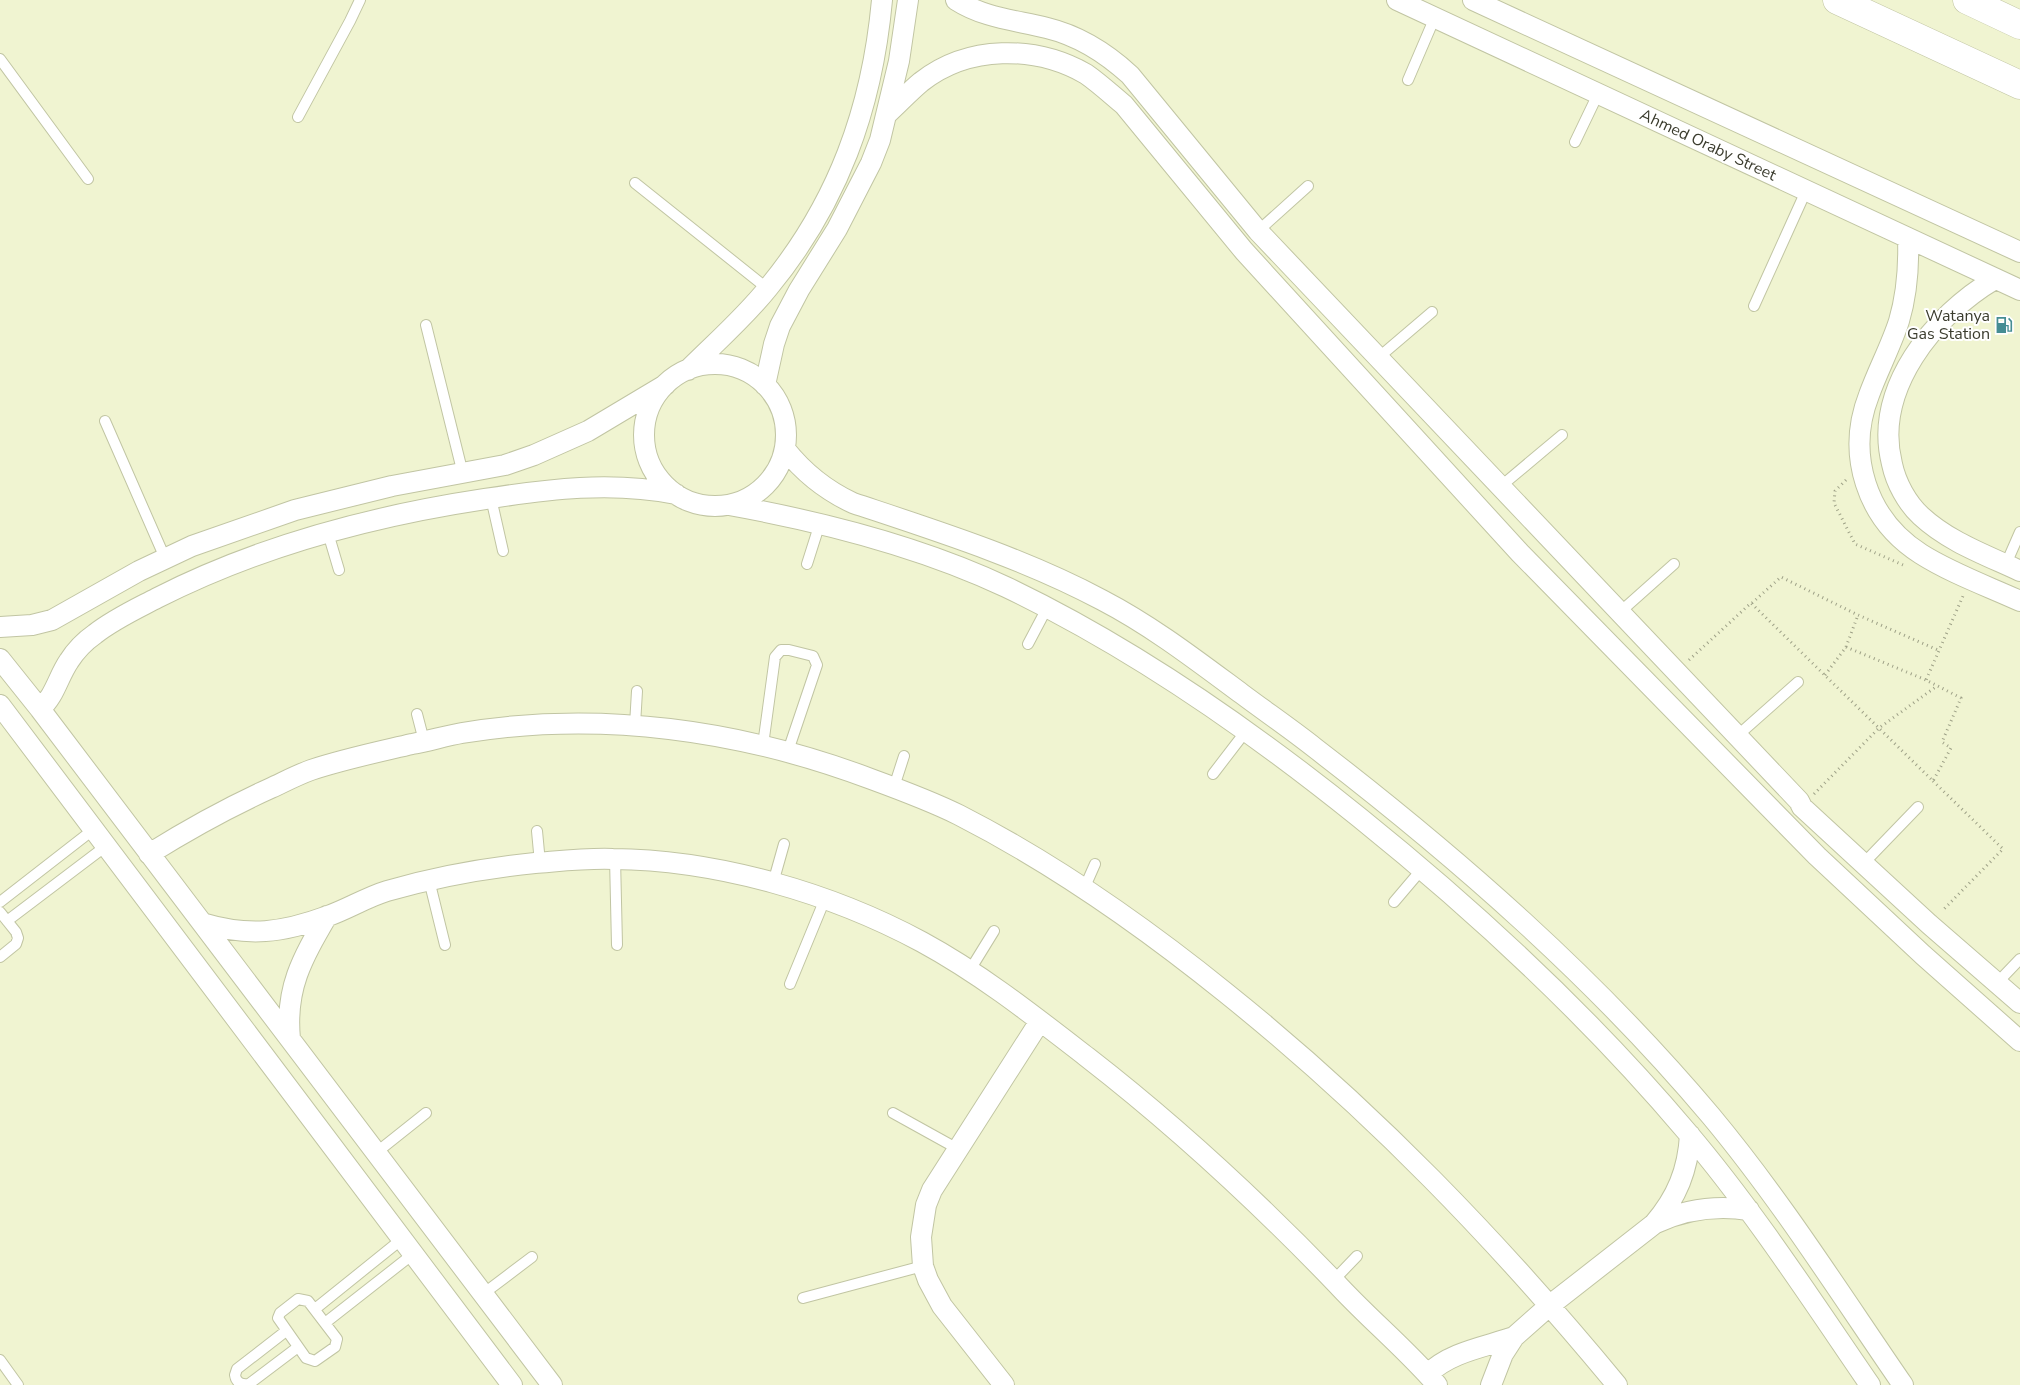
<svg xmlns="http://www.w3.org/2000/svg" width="2020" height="1385" font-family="'Nunito Sans',sans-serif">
  <rect width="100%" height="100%" fill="#f0f4d1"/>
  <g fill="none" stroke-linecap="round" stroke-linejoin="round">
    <g stroke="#c1c5a3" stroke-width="12">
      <path id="service" d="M0,59L88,179
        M1408,80L1435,17
        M298,117L350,21L360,0
        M1575,142L1598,94
        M635,183L768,289
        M1258,231L1308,186
        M1754,306L1806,191
        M426,325L463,474
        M1378,358L1432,312
        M105,421L165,558
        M1500,487L1562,435
        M491,498L503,551
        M328,533L339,570
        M807,564L820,523
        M2006,564L2020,532
        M1619,613L1674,564
        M1028,644L1047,608
        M417,714L424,741
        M635,725L637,691
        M1736,737L1798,682
        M763,745L775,657L781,650H789L813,656L817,665L788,751
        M1213,774L1246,731
        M894,787L904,756
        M537,831L540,863
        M615,858L617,945
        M1863,864L1918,807
        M429,880L445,945
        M773,883L784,844
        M1084,889L1095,864
        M0,902L94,829
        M1394,902L1422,869
        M0,912L16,932L18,938L16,944L0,957
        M7,921L106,846
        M970,970L994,931
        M1997,983L2020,959
        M790,984L825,899
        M893,1113L958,1149
        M377,1152L426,1113
        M1333,1281L1357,1256
        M483,1294L532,1257
        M803,1298L923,1266
        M298,1299L308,1301L337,1339L335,1347L315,1361L306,1358L278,1318L280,1313Z
        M315,1309L402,1239
        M325,1323L413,1254
        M286,1331L237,1369L235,1375C236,1383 242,1385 249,1384L298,1347
        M0,1360L18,1385"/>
    </g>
    <g stroke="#c1c5a3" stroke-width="22">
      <path id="minor" d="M956,0C984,18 1015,20 1047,28C1080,36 1106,53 1130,75L1258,231L1799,801L1802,807L1929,924L2020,1003
        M1397,0L2020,290
        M1473,0L2020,252
        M888,113C899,103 909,92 921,82C968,45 1035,45 1086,74C1099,83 1112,95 1124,105L1244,251L1520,553L1817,856L1923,955L2020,1041
        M1908,238C1909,267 1907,294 1899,321C1891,346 1878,370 1869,395C1846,454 1866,519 1921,554C1951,573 1987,586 2020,601
        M1995,279C1934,315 1873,389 1892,464C1896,483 1907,503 1921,516C1949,542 1986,555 2020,571
        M644 435a71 71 0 1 1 142 0a71 71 0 1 1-142 0Z
        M688,370C715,343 744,318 768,288C838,203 872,109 882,0
        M765,385L774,344L780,326L799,290L837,229L871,163L880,140L899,61L908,0
        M785,449C804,473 825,490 853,503C937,531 1023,558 1102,600C1152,626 1196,660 1242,694C1266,712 1291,729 1315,748C1458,858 1595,978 1711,1116C1781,1200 1841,1295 1903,1385
        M729,505C824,522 919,546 1006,587C1134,648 1251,730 1360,818C1478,913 1589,1016 1687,1132C1754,1211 1811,1299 1870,1385
        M0,627L32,625L52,620L139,571L192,546L295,510L392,486L505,465L534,455L588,431L665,385
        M0,659L40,709L552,1385
        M0,705L512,1385
        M40,709C55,696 58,677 69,661C76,650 85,641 95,634C114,619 136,609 157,598C259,546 372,516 485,499C548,489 612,481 676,494
        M149,854C189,829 229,807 271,788C284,782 297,775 311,770C344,759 378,752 412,744C429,741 445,736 462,733C600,710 741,730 871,779C901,790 931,801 959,815C1055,864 1143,926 1226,993C1372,1110 1498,1241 1617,1385
        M202,923C249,937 282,933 328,916C348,909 367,897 387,891C435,877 485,868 535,863C561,861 587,858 613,859C718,860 831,893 922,942C981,974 1034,1016 1087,1057C1176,1126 1258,1202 1336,1283C1368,1318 1406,1349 1437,1385
        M290,1039C285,988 302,959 327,916
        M1656,1223C1686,1209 1716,1205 1749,1210
        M1428,1374C1450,1352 1485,1347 1514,1337
        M1004,1385L942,1306L928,1280L923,1266L921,1237L926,1205L932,1190L1040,1021
        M1491,1385L1503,1354L1514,1337L1549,1306L1654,1224C1677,1197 1688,1170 1690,1135"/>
    </g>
    <g stroke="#c1c5a3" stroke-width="29">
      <path id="trunk" d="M1837,0L2020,85"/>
    </g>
    <g stroke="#c1c5a3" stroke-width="29">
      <path id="motorway" d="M1967,0L2020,25"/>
    </g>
    <path stroke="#9ea187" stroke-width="3" stroke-dasharray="1 4" stroke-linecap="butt" d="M1846,480L1835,491L1834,503L1855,544L1903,565
      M1752,603L1781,577L1858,615L1940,651
      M1846,647L1858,615
      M1689,660L1751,603L1933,781L1951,748L1942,742L1961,698L1926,680L1963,596L1962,595
      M1825,675L1846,647L1926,680
      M1933,781L2003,849L1942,911
      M1814,794L1879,728L1937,686"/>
    <use href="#service" stroke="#fff" stroke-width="10"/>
    <use href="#minor" stroke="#fff" stroke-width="20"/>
    <use href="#trunk" stroke="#fff" stroke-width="28"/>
    <use href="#motorway" stroke="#fff" stroke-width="28"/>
  </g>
  <defs>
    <g id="fuel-bare" transform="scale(1.35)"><path d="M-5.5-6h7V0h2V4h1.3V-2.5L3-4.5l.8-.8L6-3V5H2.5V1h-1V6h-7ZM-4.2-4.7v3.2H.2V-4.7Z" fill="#458d93" stroke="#fff" stroke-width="2.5" paint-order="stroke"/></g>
  </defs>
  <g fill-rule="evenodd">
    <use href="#fuel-bare" x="2004" y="325"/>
  </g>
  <g text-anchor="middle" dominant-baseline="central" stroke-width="4" stroke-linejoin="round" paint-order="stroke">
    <g font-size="16" fill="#3b3c2e" stroke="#fff">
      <text transform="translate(1708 145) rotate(25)">Ahmed Oraby Street</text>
    </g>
    <g font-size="16" fill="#3b3c2e" stroke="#fff" text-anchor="end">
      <text x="1990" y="316">Watanya<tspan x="1990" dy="18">Gas Station</tspan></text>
    </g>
  </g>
</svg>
